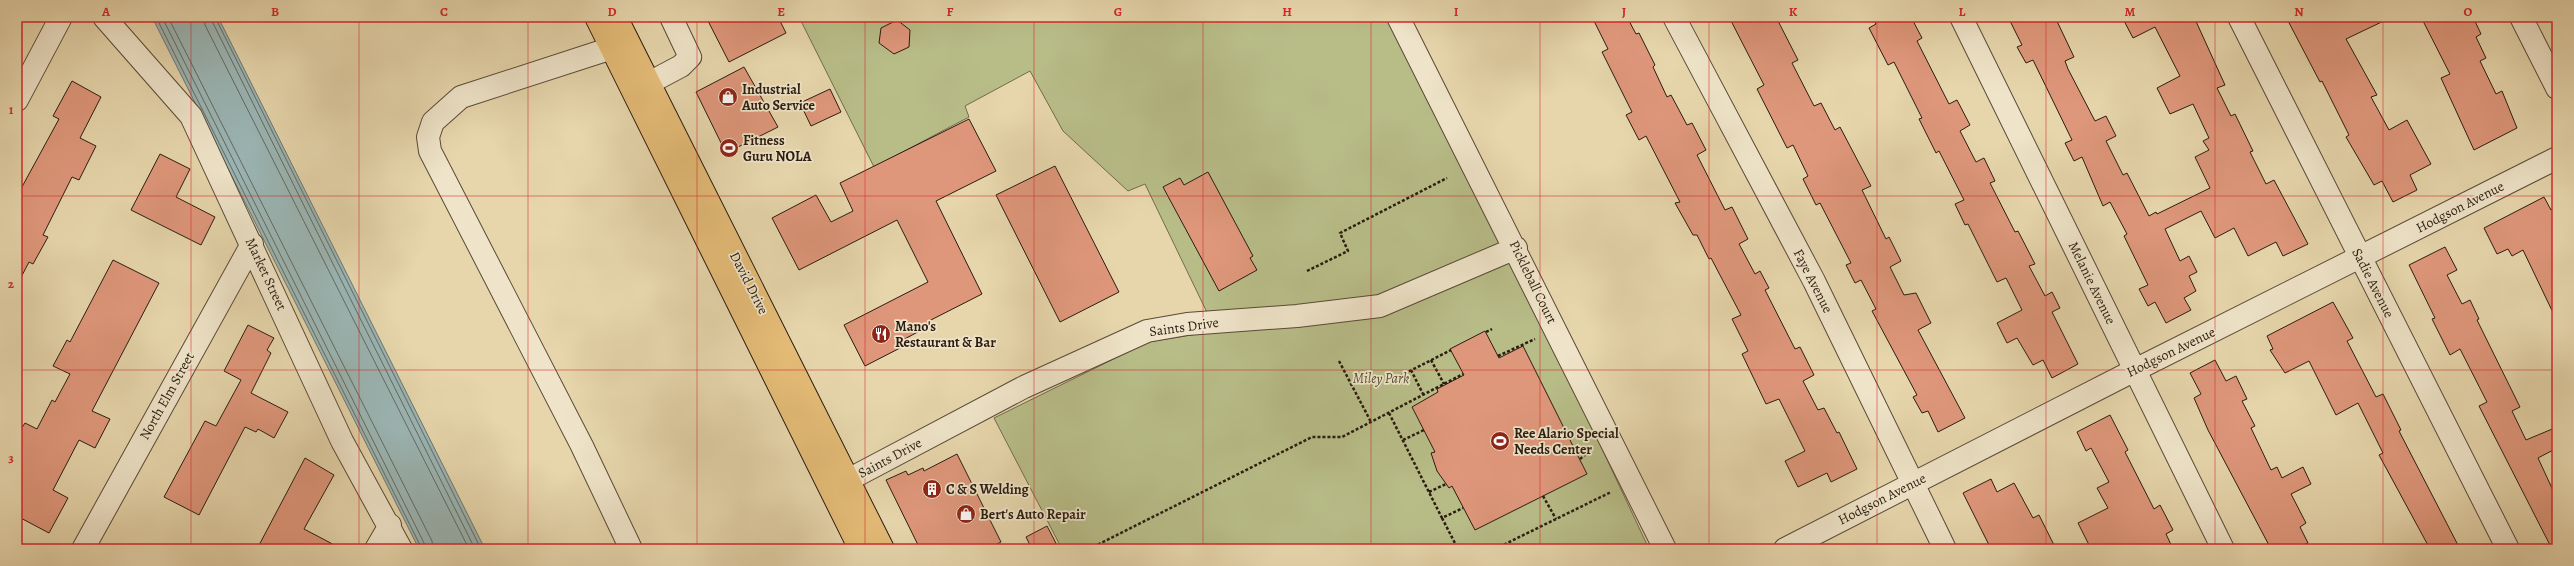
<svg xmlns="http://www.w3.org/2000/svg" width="2574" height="566" font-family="Alegreya,serif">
  <rect width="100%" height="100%" fill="#e7d6ac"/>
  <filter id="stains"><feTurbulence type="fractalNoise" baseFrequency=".005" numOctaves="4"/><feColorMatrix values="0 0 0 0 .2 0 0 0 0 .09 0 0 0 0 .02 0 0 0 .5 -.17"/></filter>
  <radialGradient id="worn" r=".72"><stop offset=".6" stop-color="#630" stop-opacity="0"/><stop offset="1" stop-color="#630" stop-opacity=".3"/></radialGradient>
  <path fill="#b8bd88" stroke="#716c4c" d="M799,17H1397L1416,52L1649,549H1062L994,418L1148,342L1216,331L1145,184L1128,191L1063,131L1030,71L965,106L969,117L874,167Z"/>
  <path fill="#9bb6b5" stroke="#6e7873" d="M152,17H218L485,549H419Z"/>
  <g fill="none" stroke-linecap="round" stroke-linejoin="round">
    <path stroke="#626962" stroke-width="1" d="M156,17L422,549
      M162,17L427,549
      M168,17L432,541L433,549
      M204,17L205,25L469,549
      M210,17L475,549
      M215,17L481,549"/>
  </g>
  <path fill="#df977b" stroke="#2a1c10" d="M706,17H778L786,33L729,62Z
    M1592,17H1627L1636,34L1639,33L1655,65L1653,67L1667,97L1671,95L1687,125L1692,123L1706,150L1697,155L1725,210L1732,207L1748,239L1739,244L1755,274L1760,271L1769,288L1765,290L1795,349L1800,347L1814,375L1803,381L1818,410L1824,408L1837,433L1839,432L1857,469L1831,482L1827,473L1798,487L1785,461L1805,451L1779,399L1766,404L1742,354L1748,351L1732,319L1741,315L1711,258L1709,259L1697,235H1693L1675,203L1680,202L1646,136L1639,140L1626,115L1632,112L1602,52L1608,49Z
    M1729,17H1776L1798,60L1792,63L1814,106L1821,103L1835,130L1840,127L1871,186L1862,190L1886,239L1889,237L1901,261L1890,267L1904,295L1916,293L1931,323L1918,330L1965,418L1938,432L1928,411L1922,413L1913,397L1917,395L1872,311L1876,309L1861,280L1855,283L1846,265L1851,263L1820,203L1816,205L1803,179L1808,176L1793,145L1787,148L1757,89L1764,85Z
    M1873,17H1911L1922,38L1917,41L1949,104L1957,100L1970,125L1960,131L1976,162L1984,158L1995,181L1990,183L2015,232L2018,231L2035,264L2029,266L2045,296L2052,292L2060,308L2052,312L2078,364L2052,378L2043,360L2033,365L2017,338L2007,343L1997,323L2022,310L2006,278L1997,282L1968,224L1965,225L1955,204L1964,200L1939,151L1936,153L1919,119L1922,118L1894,62L1888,65L1869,28L1876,24Z
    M2008,17H2055L2074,57L2065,61L2068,69L2095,121L2106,116L2116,136L2106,141L2123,175L2127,173L2149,216L2156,212L2157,214L2210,188L2195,157L2209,150L2203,141L2209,138L2193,104L2170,114L2157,88L2180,76L2155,27L2133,38L2122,17H2194L2225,85L2217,88L2231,116L2235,114L2253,151L2250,152L2266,184L2274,180L2308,244L2283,256L2276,242L2248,256L2234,228L2215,238L2201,211L2165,229L2180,261L2189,256L2197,272L2189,276L2196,291L2184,298L2191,310L2166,323L2155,302L2148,306L2139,289L2148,285L2124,236L2127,234L2110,202L2103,206L2082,157L2074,161L2065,143L2072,140L2033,60L2026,63L2017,47L2022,45Z
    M2286,17H2392L2346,39L2377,95L2371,97L2389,130L2407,120L2431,164L2410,175L2417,190L2393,202L2382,181L2374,185L2346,137L2349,135L2322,81L2320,82Z
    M2421,17H2473L2481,34L2476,37L2486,58L2480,61L2496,94L2502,91L2517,128L2474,150L2441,78L2450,74Z
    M897,20L910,30L909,47L894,54L879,43L881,28Z
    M744,67L778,127L726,153L696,92Z
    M72,81L101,97L80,138L96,146L79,180L72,177L43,235L48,237L33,264L29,262L17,285V196L59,119L53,116Z
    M830,89L841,112L811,126L800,103Z
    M969,119L996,171L936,201L982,294L927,322L929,326L899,342L902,347L865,366L844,325L928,282L897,220L799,270L772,218L816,195L831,222L853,211L840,183Z
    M160,154L190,169L176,197L215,217L201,245L131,210Z
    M1055,166L1119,292L1060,322L996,195Z
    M1208,172L1253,256L1250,258L1257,270L1219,291L1163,187L1180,178L1184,185Z
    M2544,197L2551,210L2557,206V321L2523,250L2512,256L2508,249L2497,254L2484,228Z
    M2445,247L2457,270L2447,275L2462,304L2470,300L2479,319L2477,320L2520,407L2512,411L2526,440L2557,427V448L2538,458L2557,499V549H2552L2479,406L2487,402L2460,349L2450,355L2432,319L2435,318L2409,265Z
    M113,260L159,283L92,411L110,419L95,448L79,440L53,490L68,498L49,533L17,516V427L21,429L25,423L37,429L52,400L55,402L70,374L53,366L67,340L70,342Z
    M2333,302L2353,338L2347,341L2376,397L2383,394L2401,430L2399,431L2460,549H2430L2379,455L2383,453L2358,403L2336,415L2309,361L2285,373L2270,350L2273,349L2267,336Z
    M248,325L274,338L267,350L271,353L251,393L288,412L274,438L258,429L256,432L245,427L199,515L164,497L205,421L216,426L241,380L224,371Z
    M1485,331L1499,358L1523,346L1587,474L1475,530L1452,486L1449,488L1437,471L1431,453L1435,452L1412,407L1438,392L1437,389L1464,375L1450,349Z
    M2215,360L2226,381L2236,376L2247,399L2242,401L2255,426L2251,428L2271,470L2277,467L2282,478L2303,467L2311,484L2291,494L2306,523L2300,527L2308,543L2305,544L2307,549H2271L2208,430L2194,398L2201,394L2190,373Z
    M2110,415L2128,450L2125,452L2154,509L2160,505L2173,530L2166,534L2173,549H2091L2078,523L2108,508L2097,488L2109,482L2091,448L2086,451L2077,432Z
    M957,454L1001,542L987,549H920L886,480L906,471L908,475L923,468L924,471Z
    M305,458L334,475L304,529L342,549H257Z
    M1991,479L1997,492L2014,483L2033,518L2039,515L2056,549H1991L1963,493Z
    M1047,526L1059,549H1032L1026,537Z"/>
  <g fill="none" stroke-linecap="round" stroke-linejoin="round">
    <g stroke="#594a37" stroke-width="24">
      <path id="minor" d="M104,17L191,116L342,441L401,549
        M1398,17L1665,549
        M1674,17L1814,281L1945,549
        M1961,17L2223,549
        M2239,17L2508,549
        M2521,17L2557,88
        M612,48L461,97L433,122L428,137L430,151L582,446L631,549
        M649,83L681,66L690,57L671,17
        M17,100L61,17
        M834,492L848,480L1024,387L1147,331L1187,324L1297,316L1380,306L1516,248
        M83,549L252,244
        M376,549L390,525
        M1785,549L2135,370L2557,158"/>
    </g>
    <g stroke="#2a1c10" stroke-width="24">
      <path id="major" d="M596,17L860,549
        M616,17L883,549"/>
    </g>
    <path stroke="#2a1c10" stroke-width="2.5" stroke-dasharray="3 2" stroke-linecap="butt" d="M1307,271L1348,251L1340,233L1447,178
      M1486,332L1492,329
      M1498,356L1535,339
      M1431,360L1444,384
      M1339,361L1371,422
      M1411,370L1424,396
      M1400,376L1451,350
      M1389,413L1442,518L1463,508
      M1403,440L1424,430
      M1580,459L1590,451
      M1429,492L1446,484
      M1543,496L1556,519
      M1442,518L1458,549
      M1089,549L1312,437H1342L1463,374
      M1495,549L1611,492"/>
    <use href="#minor" stroke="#efe4c9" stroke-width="22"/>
    <use href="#major" stroke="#e4bb76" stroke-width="22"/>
  </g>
  <path fill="none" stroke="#d62828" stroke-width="1" stroke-opacity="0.55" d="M191,17V549M359,17V549M528,17V549M697,17V549M865,17V549M1034,17V549M1203,17V549M1371,17V549M1540,17V549M1709,17V549M1877,17V549M2046,17V549M2215,17V549M2383,17V549M17,196H2557M17,370H2557"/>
  <defs>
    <g id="shop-disc" transform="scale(1)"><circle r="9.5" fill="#8f2418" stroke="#efe4c9"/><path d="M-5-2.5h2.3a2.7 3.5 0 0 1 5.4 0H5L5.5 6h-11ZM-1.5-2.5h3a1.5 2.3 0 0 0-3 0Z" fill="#fff"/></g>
    <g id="stadium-disc" transform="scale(1)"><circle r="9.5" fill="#8f2418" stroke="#efe4c9"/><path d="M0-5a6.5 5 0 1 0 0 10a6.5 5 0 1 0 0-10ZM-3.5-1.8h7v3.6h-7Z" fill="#fff"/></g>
    <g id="restaurant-disc" transform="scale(1)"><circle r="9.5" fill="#8f2418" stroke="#efe4c9"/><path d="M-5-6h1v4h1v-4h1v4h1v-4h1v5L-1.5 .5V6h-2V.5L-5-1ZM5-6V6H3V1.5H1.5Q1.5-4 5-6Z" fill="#fff"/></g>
    <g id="building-disc" transform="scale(1)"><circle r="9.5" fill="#8f2418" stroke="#efe4c9"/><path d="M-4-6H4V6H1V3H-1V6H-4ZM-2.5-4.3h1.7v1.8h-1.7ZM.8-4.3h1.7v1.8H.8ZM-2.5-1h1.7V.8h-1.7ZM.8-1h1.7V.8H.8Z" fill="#fff"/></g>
  </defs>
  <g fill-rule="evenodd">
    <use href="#shop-disc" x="728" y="97"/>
    <use href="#stadium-disc" x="729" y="148"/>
    <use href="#restaurant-disc" x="881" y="334"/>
    <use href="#stadium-disc" x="1500" y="441"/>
    <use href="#building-disc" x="932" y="489"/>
    <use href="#shop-disc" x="966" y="514"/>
  </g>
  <g text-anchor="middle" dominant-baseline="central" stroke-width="3.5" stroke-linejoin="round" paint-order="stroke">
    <g font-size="14" font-weight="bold" fill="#2a1c10" stroke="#efe4c9" text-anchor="start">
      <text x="742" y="89">Industrial<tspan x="742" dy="16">Auto Service</tspan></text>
      <text x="743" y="140">Fitness<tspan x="743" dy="16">Guru NOLA</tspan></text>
      <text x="895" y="326">Mano's<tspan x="895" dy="16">Restaurant &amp; Bar</tspan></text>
      <text x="1514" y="433">Ree Alario Special<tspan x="1514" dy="16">Needs Center</tspan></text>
      <text x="946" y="489">C &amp; S Welding</text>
      <text x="980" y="514">Bert's Auto Repair</text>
    </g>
    <g font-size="14" fill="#2a1c10" stroke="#efe4c9">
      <text transform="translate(2460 207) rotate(-27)">Hodgson Avenue</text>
      <text transform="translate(266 274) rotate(65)">Market Street</text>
      <text transform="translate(1813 281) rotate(63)">Faye Avenue</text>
      <text transform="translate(1533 282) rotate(64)">Pickleball Court</text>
      <text transform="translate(749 283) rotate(63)">David Drive</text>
      <text transform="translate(2092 283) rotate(64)">Melanie Avenue</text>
      <text transform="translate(2373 283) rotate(63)">Sadie Avenue</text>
      <text transform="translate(1184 327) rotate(-8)">Saints Drive</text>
      <text transform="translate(2171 352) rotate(-26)">Hodgson Avenue</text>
      <text transform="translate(167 396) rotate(-61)">North Elm Street</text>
      <text transform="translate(890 458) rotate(-28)">Saints Drive</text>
      <text transform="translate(1882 499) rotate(-27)">Hodgson Avenue</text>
    </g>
    <g font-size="14" font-style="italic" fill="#554c34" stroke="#efe4c9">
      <text x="1381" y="378">Miley Park</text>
    </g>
  </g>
  <rect width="2574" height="566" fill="none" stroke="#e7d6ac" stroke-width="44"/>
  <rect x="22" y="22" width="2530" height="522" fill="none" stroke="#d62828" stroke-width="1.5"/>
  <g font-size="13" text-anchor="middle" font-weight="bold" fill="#d62828">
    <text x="106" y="16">A</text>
    <text x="275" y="16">B</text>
    <text x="444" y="16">C</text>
    <text x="612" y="16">D</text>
    <text x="781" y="16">E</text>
    <text x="950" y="16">F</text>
    <text x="1118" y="16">G</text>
    <text x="1287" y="16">H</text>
    <text x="1456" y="16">I</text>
    <text x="1624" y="16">J</text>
    <text x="1793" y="16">K</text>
    <text x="1962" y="16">L</text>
    <text x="2130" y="16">M</text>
    <text x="2299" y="16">N</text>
    <text x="2468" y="16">O</text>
    <text x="11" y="114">1</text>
    <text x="11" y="288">2</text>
    <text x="11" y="462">3</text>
  </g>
  <rect width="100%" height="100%" filter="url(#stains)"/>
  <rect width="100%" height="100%" fill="url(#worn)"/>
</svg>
